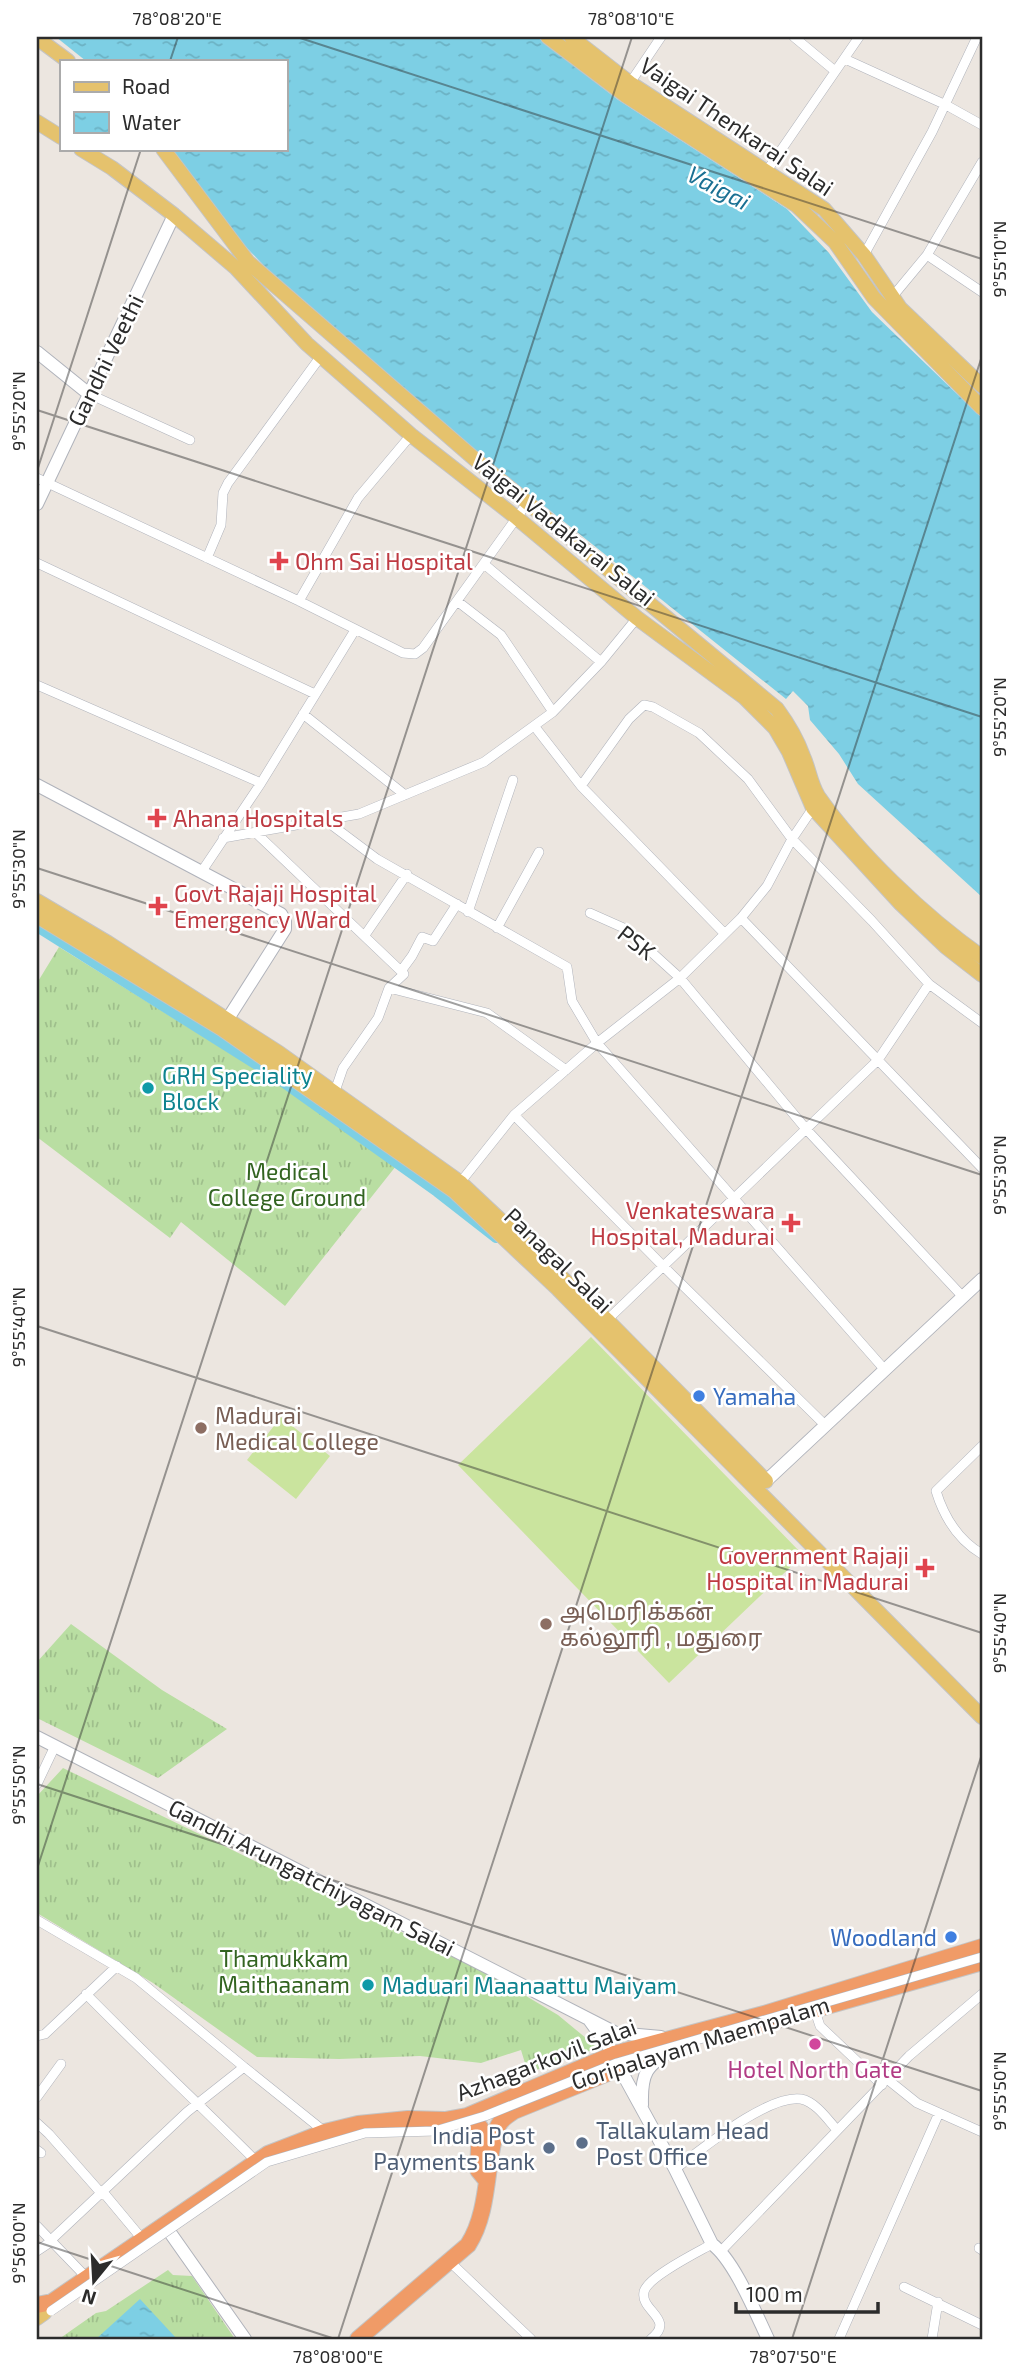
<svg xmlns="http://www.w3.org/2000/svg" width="1019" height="2376" font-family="'Exo 2','Noto Sans Tamil',sans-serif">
  <defs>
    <pattern id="grass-tufts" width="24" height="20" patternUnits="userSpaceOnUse" patternTransform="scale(1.75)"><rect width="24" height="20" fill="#b9dea2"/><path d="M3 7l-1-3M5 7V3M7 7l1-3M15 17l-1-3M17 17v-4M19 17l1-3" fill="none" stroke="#9fbf8c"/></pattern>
    <pattern id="water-ripples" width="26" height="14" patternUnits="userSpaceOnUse" patternTransform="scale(1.75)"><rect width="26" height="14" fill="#7dcfe4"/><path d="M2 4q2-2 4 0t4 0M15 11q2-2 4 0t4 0" fill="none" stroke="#6cb2c4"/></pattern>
  </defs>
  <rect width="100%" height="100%" fill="#ece6e0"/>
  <path fill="url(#grass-tufts)" d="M59,947L265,1075L396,1166L285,1306L181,1222L170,1238L37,1137V983Z
    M71,1624L162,1690L227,1729L158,1778L37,1718V1662Z
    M63,1768L494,1977L558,2015L598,2048L528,2073L521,2050L481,2063L420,2056L339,2059L257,2057L153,1983L37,1913V1796Z
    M168,2270L173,2275L192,2276L235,2339H59L96,2313L106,2311Z"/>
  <path fill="#cae49e" d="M591,1337L803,1555L669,1683L458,1465Z
    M281,1417L330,1456L296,1499L247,1460Z"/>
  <path fill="url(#water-ripples)" d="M56,37H537L617,99L787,209L829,253L872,312L982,418V897L858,784L839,754L810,720L808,706L793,691L786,699L418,405L280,282L242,243L172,149H285V61H86Z
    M140,2299L177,2339H96Z"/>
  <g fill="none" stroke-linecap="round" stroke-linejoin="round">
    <path stroke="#7dcfe4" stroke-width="10" d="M37,927L274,1076L437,1192L496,1238"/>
    <g stroke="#b0b3bb" stroke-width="10">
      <path id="street" d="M794,37L835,71
        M845,59L946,105L982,125
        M630,83L661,37
        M766,172L859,37
        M864,255L932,132L977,37
        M927,255L982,292
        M893,296L927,255L982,162
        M89,394L190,440
        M37,478L299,601L403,653L415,654L423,648L528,502
        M207,558L221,525L223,493L228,483L321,356
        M37,563L315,694
        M484,564L601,662
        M299,601L358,498L411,435
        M457,601L501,635L553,712
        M37,685L261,783
        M303,714L405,795
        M535,727L581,786L724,933
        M581,786L629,719L644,705L653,707L699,733L748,779L792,839L872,921L929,984L982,1023
        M325,820L377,859L567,967L572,1001L597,1043L885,1370
        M256,833L404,974L389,988L378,1018L343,1068L333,1097
        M223,838L359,814L484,762L553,712L601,662L637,618
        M202,871L261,783L355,630
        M468,912L513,780
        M590,913L626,929L680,978L806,1129L963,1297
        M741,918L982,1168
        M497,928L539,852
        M365,935L407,874
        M401,971L412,956L422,937L433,941L457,904
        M389,988L487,1013L566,1070
        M514,1115L663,1266L825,1425
        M459,1184L514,1115L597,1043L680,978L741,918L767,886L792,839L813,808
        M604,1323L878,1060L929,984
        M982,1446L936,1491C944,1517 958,1540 982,1554
        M37,1784L55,1746
        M37,1920L136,1978L244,2067
        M86,1994C142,2051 200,2105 256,2161
        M815,2011L820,2026L882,2085
        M37,2036L45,2034L117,1966
        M887,2079L917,2103L982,2132
        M37,2097L61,2064
        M37,2123L49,2134L101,2193L187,2112L244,2067L325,2132
        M37,2150L41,2153
        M675,2169C701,2150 768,2094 801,2099C816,2102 828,2120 837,2130
        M103,2192L143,2240
        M37,2226L86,2277
        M51,2240L101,2193
        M979,2248L982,2250
        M37,2251L52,2241
        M721,2251L909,2056L982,1994
        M449,2261L531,2339
        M904,2287L982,2325
        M651,2339C676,2319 640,2311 644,2292C647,2277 698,2252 712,2244
        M839,2339L939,2113
        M932,2339L938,2302"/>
    </g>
    <g stroke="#b0b3bb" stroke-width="14">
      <path id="secondary" d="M37,352L89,394
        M37,504L174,215
        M37,785L281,914L285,921V929L222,1028
        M766,1481L982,1279
        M37,1737L616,2033L661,2037
        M590,2021L614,2054
        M619,2067L675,2169L712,2244C734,2260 756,2314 768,2339
        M642,2105C641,2073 646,2066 673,2049
        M164,2224L245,2339"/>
    </g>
    <g stroke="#c4c4c4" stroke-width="16">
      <path id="primary" d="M548,37L625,95L796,205L835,242L874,298L982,408
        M571,37L630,83L824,209L864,255L900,308L982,386
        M37,38L68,61
        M37,122L61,137
        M81,149L112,168L174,215L236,268L307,344L411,435L517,518L637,618L744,697L775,728L789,752L813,808L901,904L946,947L982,975
        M163,149L248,262L477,461L777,709C788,724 797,739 803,756C809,769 810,783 818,796C859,854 924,916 982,957
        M37,901L108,943L279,1053L461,1183L607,1320L766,1481
        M37,916L222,1029L454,1191L558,1289L982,1717
        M37,2318L44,2313L52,2302"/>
    </g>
    <g stroke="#c4c4c4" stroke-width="18">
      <path id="highway" d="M725,2035L982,1962
        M467,2116L480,2127L478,2170L487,2181
        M37,2305L52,2302L268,2154L325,2132L358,2124L408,2119L445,2120L467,2116L614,2054L764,2014L982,1947
        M358,2339L468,2245C485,2219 486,2184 491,2153C493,2144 494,2134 498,2126C501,2119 508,2115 514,2111L640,2060"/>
    </g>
    <use href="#street" stroke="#fff" stroke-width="9"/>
    <use href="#secondary" stroke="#fff" stroke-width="12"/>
    <use href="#primary" stroke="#e5c26d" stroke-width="14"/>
    <use href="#highway" stroke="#f09b67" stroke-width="16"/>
    <g stroke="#b0b3bb" stroke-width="10" stroke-linecap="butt">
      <path id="street-bridge" d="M51,2311L267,2162L365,2133L435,2131L485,2116L617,2063L982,1957"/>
    </g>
    <use href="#street-bridge" stroke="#fff" stroke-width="9"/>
  </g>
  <path fill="none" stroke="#2c2c2c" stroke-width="2" stroke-opacity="0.45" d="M297,37L982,259M170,61L178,37M37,410L982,717M37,471L141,149M37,868L982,1175M37,1326L982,1633M37,1784L982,2091M37,1869L632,37M37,2242L335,2339M338,2339L982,356M792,2339L982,1754"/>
  <g fill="#e0444e" stroke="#fff" stroke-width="2.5">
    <path d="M275.5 550.5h7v7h7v7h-7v7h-7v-7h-7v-7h7z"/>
    <path d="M153.5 807.5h7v7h7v7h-7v7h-7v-7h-7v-7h7z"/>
    <path d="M154.5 895.5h7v7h7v7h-7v7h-7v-7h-7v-7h7z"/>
    <path d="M787.5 1212.5h7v7h7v7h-7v7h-7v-7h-7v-7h7z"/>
    <path d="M921.5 1557.5h7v7h7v7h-7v7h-7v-7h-7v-7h7z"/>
  </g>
  <g fill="#0f9aa8" stroke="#fff" stroke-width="2.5">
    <circle cx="148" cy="1088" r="7"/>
    <circle cx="368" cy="1985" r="7"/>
  </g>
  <g fill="#3f7fe0" stroke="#fff" stroke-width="2.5">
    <circle cx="699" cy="1396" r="7"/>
    <circle cx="951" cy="1937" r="7"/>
  </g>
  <g fill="#8d6e63" stroke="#fff" stroke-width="2.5">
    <circle cx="201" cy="1428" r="7"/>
    <circle cx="546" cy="1624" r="7"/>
  </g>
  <circle fill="#d1479c" stroke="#fff" stroke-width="2.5" cx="815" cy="2044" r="7"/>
  <g fill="#5c6f8a" stroke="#fff" stroke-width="2.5">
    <circle cx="582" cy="2143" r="7"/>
    <circle cx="549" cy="2148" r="7"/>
  </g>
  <g text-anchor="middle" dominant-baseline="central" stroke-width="5" stroke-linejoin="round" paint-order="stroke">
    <g font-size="23" fill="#2c2c2c" stroke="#fff">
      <text transform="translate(737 126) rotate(34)">Vaigai Thenkarai Salai</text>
      <text transform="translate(105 360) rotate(-64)">Gandhi Veethi</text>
      <text transform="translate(564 529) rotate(39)">Vaigai Vadakarai Salai</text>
      <text transform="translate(637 942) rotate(38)">PSK</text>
      <text transform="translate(559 1260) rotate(44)">Panagal Salai</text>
      <text transform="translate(312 1877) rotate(27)">Gandhi Arungatchiyagam Salai</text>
      <text transform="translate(700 2042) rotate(-17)">Goripalayam Maempalam</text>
      <text transform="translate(546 2059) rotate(-21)">Azhagarkovil Salai</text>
    </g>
    <g font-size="23" fill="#be3a42" stroke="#fff" text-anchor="start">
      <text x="295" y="561">Ohm Sai Hospital</text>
      <text x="173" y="818">Ahana Hospitals</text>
      <text x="174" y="893">Govt Rajaji Hospital<tspan x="174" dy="26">Emergency Ward</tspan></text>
      <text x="775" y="1210" text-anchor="end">Venkateswara<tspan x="775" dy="26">Hospital, Madurai</tspan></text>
      <text x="909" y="1555" text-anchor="end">Government Rajaji<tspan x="909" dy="26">Hospital in Madurai</tspan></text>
    </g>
    <g font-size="23" fill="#0d838f" stroke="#fff" text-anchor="start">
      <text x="162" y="1075">GRH Speciality<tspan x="162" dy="26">Block</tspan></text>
      <text x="382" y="1985">Maduari Maanaattu Maiyam</text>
    </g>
    <g font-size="23" fill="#336421" stroke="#fff">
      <text x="287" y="1171">Medical<tspan x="287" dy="26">College Ground</tspan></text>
      <text x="284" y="1958">Thamukkam<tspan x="284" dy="26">Maithaanam</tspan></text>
    </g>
    <g font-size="23" fill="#366cbe" stroke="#fff" text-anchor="start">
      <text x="713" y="1396">Yamaha</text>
      <text x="937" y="1937" text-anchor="end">Woodland</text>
    </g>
    <g font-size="23" fill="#785e54" stroke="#fff" text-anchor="start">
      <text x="215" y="1415">Madurai<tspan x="215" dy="26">Medical College</tspan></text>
      <text x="560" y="1611">அமெரிக்கன்<tspan x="560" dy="26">கல்லூரி , மதுரை</tspan></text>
    </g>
    <g font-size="23" fill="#b23c85" stroke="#fff">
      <text x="815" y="2069">Hotel North Gate</text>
    </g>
    <g font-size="23" fill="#4e5e75" stroke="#fff" text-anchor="start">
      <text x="596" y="2130">Tallakulam Head<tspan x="596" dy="26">Post Office</tspan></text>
      <text x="535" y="2135" text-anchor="end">India Post<tspan x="535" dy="26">Payments Bank</tspan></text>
    </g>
    <g font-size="24" font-style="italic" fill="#1a7093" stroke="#fff">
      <text transform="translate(719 187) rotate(28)">Vaigai</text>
    </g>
  </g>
  <rect width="1019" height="2376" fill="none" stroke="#ffffff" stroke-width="77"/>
  <rect x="60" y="60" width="228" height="91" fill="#ffffff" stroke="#ababab" stroke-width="2"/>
  <rect x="74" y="82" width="35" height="10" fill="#e5c26d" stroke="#ababab" stroke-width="2"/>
  <text x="122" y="94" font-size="21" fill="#2c2c2c">Road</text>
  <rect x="74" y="112" width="35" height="21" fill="url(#water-ripples)" stroke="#ababab" stroke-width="2"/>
  <text x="122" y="130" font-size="21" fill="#2c2c2c">Water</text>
  <g transform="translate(94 2281) rotate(198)" stroke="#ffffff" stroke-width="5" paint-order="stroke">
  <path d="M0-5L12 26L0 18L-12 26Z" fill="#2c2c2c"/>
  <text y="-10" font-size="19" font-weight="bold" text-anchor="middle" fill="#2c2c2c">N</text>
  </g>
  <path d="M736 2302v10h142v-10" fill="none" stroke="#2c2c2c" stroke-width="3.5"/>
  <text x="746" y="2302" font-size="21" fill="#2c2c2c" stroke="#ffffff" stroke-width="5" paint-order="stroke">100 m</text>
  <rect x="38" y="38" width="943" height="2300" fill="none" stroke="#2c2c2c" stroke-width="2.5"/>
  <g font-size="18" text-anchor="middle" fill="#2c2c2c">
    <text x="177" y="25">78°08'20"E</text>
    <text x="631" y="25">78°08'10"E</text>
    <text transform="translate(1000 259) rotate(-90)" y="6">9°55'10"N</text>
    <text transform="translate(19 411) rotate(-90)" y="6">9°55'20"N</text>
    <text transform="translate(1000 717) rotate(-90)" y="6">9°55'20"N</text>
    <text transform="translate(19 869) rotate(-90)" y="6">9°55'30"N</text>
    <text transform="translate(1000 1175) rotate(-90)" y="6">9°55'30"N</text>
    <text transform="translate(19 1327) rotate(-90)" y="6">9°55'40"N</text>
    <text transform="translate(1000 1633) rotate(-90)" y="6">9°55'40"N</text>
    <text transform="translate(19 1785) rotate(-90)" y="6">9°55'50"N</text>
    <text transform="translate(1000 2091) rotate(-90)" y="6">9°55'50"N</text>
    <text transform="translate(19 2243) rotate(-90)" y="6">9°56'00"N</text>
    <text x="338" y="2363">78°08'00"E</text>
    <text x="793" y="2363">78°07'50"E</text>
  </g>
</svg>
